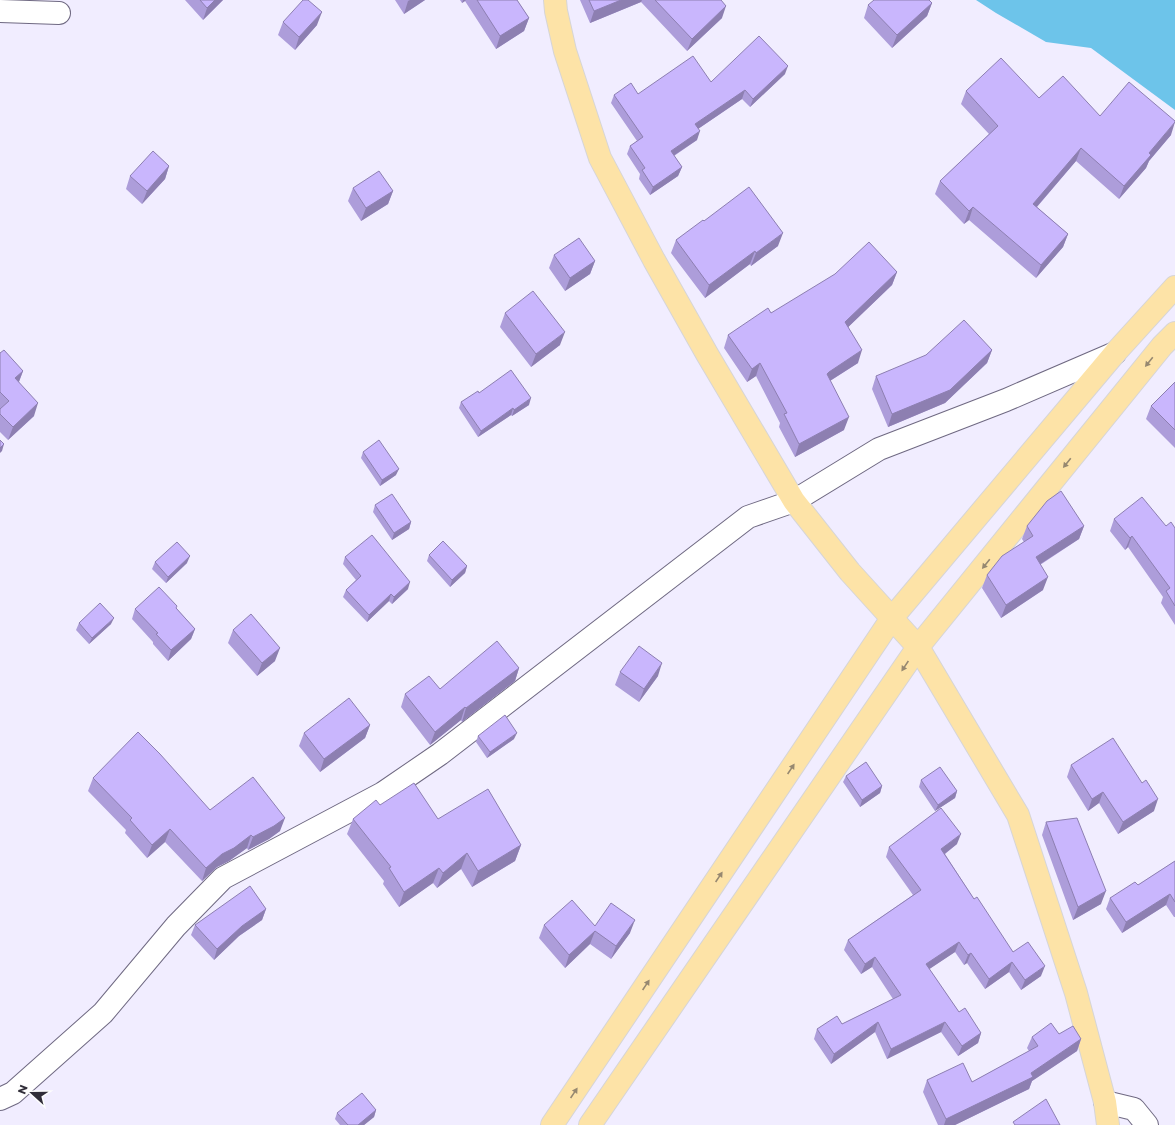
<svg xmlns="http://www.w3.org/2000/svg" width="1175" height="1125" font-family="Montserrat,sans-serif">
  <rect width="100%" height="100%" fill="#f1edff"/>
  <path fill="#6dc4ea" d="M976,0H1175V110L1091,48L1046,42L996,13Z"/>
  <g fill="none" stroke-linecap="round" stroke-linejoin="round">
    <g stroke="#6f6982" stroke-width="24">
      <path id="minor" d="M0,11L59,13
        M0,1099L13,1093L103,1013L176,926L223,878L383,793L440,754L748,517L794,501L879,449L1006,400L1115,353
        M1105,1102L1134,1109L1147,1125"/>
    </g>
    <g stroke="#d6d5d7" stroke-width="24">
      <path id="major" d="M555,0L556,11L565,51L600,158L654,260L707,354L794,501L850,572L918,647L1018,815L1076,993L1105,1102L1108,1125
        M552,1125L892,618L1115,353L1175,287
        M590,1125L918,647L1162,346L1175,333"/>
    </g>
    <use href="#minor" stroke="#fff" stroke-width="22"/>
    <use href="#major" stroke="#fde3a7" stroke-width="22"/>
  </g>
  <path fill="#ad9dda" d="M185,0H223L203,20Z
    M395,0H425L404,14Z
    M460,0H517L529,18L524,31L496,49L465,1L462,3Z
    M580,0H721L722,18L687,51L641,2L590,23Z
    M932,3L927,16L892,48L864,18L868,5Z
    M283,22L317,25L295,50L278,35Z
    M785,74L750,107L742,99L698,129L697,140L674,156L682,167L678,176L650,195L639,179L640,174L627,154L630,146L637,141L611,103L614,95L638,94L711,82Z
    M966,91L1039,98L1100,116L1171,135L1149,161L1146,168L1119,199L1076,161L1037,207L1068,234L1063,247L1036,278L969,220L964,224L935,194L940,181L989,134L961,104Z
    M169,166L165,179L142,204L126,189L130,176Z
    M353,188L393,191L388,204L361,221L348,201Z
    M704,221L778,246L751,266L750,264L705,298L671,253L676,240Z
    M554,255L595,261L590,274L565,291L549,268Z
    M897,272L892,285L848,327L858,363L830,381L844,430L795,457L779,427L780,423L756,376L747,382L724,348L728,335L771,313Z
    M505,313L560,345L531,367L500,327Z
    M992,350L987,363L945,403L888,427L872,389L876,376Z
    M0,353L23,371L19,382L34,416L8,440L0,432Z
    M1175,382V448L1146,419L1151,406Z
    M479,393L529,405L512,416L511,415L478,437L459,408L461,402Z
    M363,452L396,475L380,486L361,458Z
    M375,505L411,522L409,529L392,540L373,512Z
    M1114,519L1175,528V625L1161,603L1163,597L1128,547L1125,550L1110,531Z
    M1027,526H1084L1079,539L1040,565L1043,590L1001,618L982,588L987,575L1024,542L1022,539Z
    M429,555L467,566L465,573L450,587L427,561Z
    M345,557L408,589L392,604L389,601L367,622L343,597L346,590L356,580L343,564Z
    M155,562L187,563L166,583L152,569Z
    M176,608L195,629L191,639L168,661L153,644V642L132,619L135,609Z
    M79,623L111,624L89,644L76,630Z
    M233,630L275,661L257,676L228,643Z
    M519,668L515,681L462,722L461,720L430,745L401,707L405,694L440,689Z
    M620,672L658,676L639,702L615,685Z
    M370,725L365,738L320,772L299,746L304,733Z
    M478,736L514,739L487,758L476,742Z
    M1071,765L1142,783L1154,811L1118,834L1099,803L1088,811L1067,777Z
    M846,776L882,786L880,793L860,807L843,782Z
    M93,778L210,810L280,831L269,839L248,850L247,848L229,861L217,867L202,881L165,842L147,858L125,833L126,830L88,791Z
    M921,780L957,791L955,798L935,811L919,787Z
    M380,805L438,819L521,845L515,861L472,887L461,869L437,888L433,883L399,907L383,884L384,881L347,834L353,819Z
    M1046,822L1101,904L1073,920L1042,835Z
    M957,844L945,854L974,899L1013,952L1041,976L1021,990L1009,972L985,989L967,963L964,965L955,952L929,969L959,1012L981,1033L978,1043L958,1056L941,1032L887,1059L875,1032L831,1064L814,1039L817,1029L842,1024L893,999L872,967L861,974L844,950L848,940L913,895L886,857L889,847Z
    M1175,861V917H1174L1166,905L1122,933L1106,909L1110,898L1138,885Z
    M266,909L262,920L239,936L214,960L191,935L195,925Z
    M544,925L595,926L630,933L611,959L590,944L565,968L539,938Z
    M1059,1034L1081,1039L1077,1051L1032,1081L1029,1089L955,1125H938L923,1092L927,1080L972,1082L1029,1051L1027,1048L1032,1037Z
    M376,1110L374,1117L364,1125H340L335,1119L337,1113Z"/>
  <path fill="#8d7fb1" d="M215,0H223L203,20L207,8Z
    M410,0H425L404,14L408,1Z
    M463,0H466L465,1L462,3Z
    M621,0H642L641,2L590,23L594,11Z
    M932,3L927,16L892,48L897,35Z
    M726,6L722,18L687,51L692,39Z
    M322,12L317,25L295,50L299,37Z
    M529,18L524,31L496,49L500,36Z
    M788,66L785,74L750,107L753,99Z
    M745,90L742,99L692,133L695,124Z
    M1175,122L1171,135L1149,161L1146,168L1119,199L1124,186L1149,153Z
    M700,131L697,140L667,160L671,151Z
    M1081,148L1076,161L1028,217L1033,204Z
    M169,166L165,179L142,204L147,191Z
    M682,167L678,176L650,195L653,187Z
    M393,191L388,204L361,221L366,208Z
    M973,207L969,220L964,224L969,211Z
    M783,233L778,246L751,266L756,253Z
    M1068,234L1063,247L1036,278L1041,265Z
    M755,251L750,264L705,298L709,285Z
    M595,261L590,274L565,291L570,278Z
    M897,272L892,285L840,335L845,322Z
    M565,332L560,345L531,367L536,354Z
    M862,350L858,363L825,384L827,374L829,372Z
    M992,350L987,363L945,403L888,427L892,414Z
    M760,363L756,376L747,382L752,369Z
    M23,371L18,384L15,378Z
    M531,398L529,405L512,416L514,410Z
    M38,403L34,416L8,440L13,427Z
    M513,408L511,415L478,437L481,431Z
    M849,417L844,430L795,457L799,444Z
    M4,444L2,451L0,453V448Z
    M399,469L396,475L380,486L382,480Z
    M411,522L409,529L392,540L394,533Z
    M1084,526L1079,539L1031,570L1036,557Z
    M1132,536L1128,547L1125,550L1130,538Z
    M190,556L187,563L166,583L168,577Z
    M467,566L465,573L450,587L452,580Z
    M1048,577L1043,590L1001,618L1006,605Z
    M410,582L408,589L392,604L394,597Z
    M391,594L389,601L367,622L369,615Z
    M114,618L111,624L89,644L92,638Z
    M195,629L191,639L168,661L171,650Z
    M280,648L275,661L257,676L262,663Z
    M662,663L658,676L639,702L644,689Z
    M519,668L515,681L462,722L466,708Z
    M465,707L461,720L430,745L435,732Z
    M370,725L365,738L320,772L324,759Z
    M517,733L514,739L487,758L490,752Z
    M882,786L880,793L860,807L862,800Z
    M957,791L955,798L935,811L938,805Z
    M1103,792L1099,803L1088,811L1092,799Z
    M1158,799L1154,811L1118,834L1123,822Z
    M285,818L280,831L269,839L248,850L253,837Z
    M170,829L165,842L147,858L152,845Z
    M961,834L957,844L938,859L941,849Z
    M251,835L247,848L229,861L217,867L202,881L206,868L222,854Z
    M521,845L515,861L472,887L478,871Z
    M467,853L461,869L437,888L443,873Z
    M439,868L433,883L399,907L404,892Z
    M1106,891L1101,904L1073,920L1078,907Z
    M1170,894L1166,905L1122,933L1126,922Z
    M266,909L262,920L239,936L214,960L217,949L242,926Z
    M635,920L630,933L611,959L616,946Z
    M595,931L590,944L565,968L569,955Z
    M959,942L955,952L922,974L926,964Z
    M971,953L967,963L964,965L968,955Z
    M875,957L872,967L861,974L865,964Z
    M1012,962L1009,972L985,989L989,979Z
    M1045,966L1041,976L1021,990L1025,980Z
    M878,1022L875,1032L831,1064L834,1054Z
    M945,1022L941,1032L887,1059L891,1049Z
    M981,1033L978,1043L958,1056L962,1046Z
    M1081,1039L1077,1051L1032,1081L1029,1089L955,1125H944L946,1119L1031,1073Z
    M376,1110L374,1117L364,1125H358Z"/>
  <path fill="#c9b6fd" stroke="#8d7fb1" d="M200,0H215L207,8Z
    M303,0H308L322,12L299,37L283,22Z
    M477,0H517L529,18L500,36Z
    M589,0H621L594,11Z
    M655,0H721L726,6L692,39Z
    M874,0H929L932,3L897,35L868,5Z
    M759,36L788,66L753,99L745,90L695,124L700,131L671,151L682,167L653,187L642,170L645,168L630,146L643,137L614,95L631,83L638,94L693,56L711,82Z
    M1001,58L1039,98L1063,76L1100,116L1129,82L1175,121V122L1149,153L1151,155L1124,186L1081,148L1033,204L1068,234L1041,265L973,207L969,211L940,181L998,126L966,91Z
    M153,151L169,166L147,191L130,176Z
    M379,171L393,191L366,208L353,188Z
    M749,187L783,233L756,253L755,251L709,285L676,240L703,220L704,221Z
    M579,238L595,261L570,278L554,255Z
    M869,242L897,272L845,322L862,350L829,372L827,374L849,417L799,444L784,414L787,413L760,363L752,369L728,335L768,308L771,313L835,274Z
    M533,291L565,332L536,354L505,313Z
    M964,320L992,350L950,390L892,414L876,376L926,355Z
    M4,350L23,371L15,378L38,403L13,427L0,414V409L9,401L0,392V353Z
    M511,370L531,398L514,410L513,408L481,431L461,402L478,391L479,393Z
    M1175,382V430L1151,406Z
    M0,440L4,444L0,448Z
    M379,440L399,469L382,480L363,452Z
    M1061,491L1084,526L1036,557L1048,577L1006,605L987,575L1002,556L1033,536L1027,526L1047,501Z
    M392,494L411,522L394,533L375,505Z
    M1142,497L1166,526L1171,522L1175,528V606L1166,591L1170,588L1132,536L1130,538L1114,519Z
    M372,535L410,582L394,597L391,594L369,615L346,590L361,576L345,557Z
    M443,541L467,566L452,580L429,555Z
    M177,542L190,556L168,577L155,562Z
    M159,587L177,606L176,608L195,629L171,650L156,634L158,633L135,609Z
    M100,603L114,618L92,638L79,623Z
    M251,614L280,648L262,663L233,630Z
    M497,641L519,668L466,708L465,707L435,732L405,694L429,676L440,689Z
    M639,646L662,663L644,689L620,672Z
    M349,698L370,725L324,759L304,733Z
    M505,715L517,733L490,752L478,736Z
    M138,732L160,754L210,810L253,777L285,818L274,826L253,837L251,835L234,848L222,854L206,868L170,829L152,845L130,820L132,818L93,778Z
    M1113,738L1142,783L1146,780L1158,799L1123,822L1103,792L1092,799L1071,765Z
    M866,762L882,786L862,800L846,776Z
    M940,767L957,791L938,805L921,780Z
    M414,783L438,819L488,789L521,845L478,871L467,853L443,873L439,868L404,892L389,868L391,867L353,819L376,800L380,805Z
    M941,808L961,834L941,849L974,899L977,897L1013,952L1028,942L1045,966L1025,980L1012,962L989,979L971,953L968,955L959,942L926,964L959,1012L965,1008L981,1033L962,1046L945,1022L891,1049L878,1022L834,1054L817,1029L837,1016L842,1024L901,995L875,957L865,964L848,940L921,890L889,847Z
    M1077,818L1106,891L1078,907L1046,822Z
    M1175,861V902L1170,894L1126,922L1110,898L1135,882L1138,885Z
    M250,886L266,909L242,926L217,949L195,925Z
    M572,900L595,926L611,903L635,920L616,946L595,931L569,955L544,925Z
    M1051,1023L1059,1034L1073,1026L1081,1039L1031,1073L1033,1077L946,1119L927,1080L963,1063L972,1082L1038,1046L1032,1037Z
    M362,1093L376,1110L358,1125H348L337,1113Z
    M1046,1099L1060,1125H1015L1013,1122Z"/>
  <defs><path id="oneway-solid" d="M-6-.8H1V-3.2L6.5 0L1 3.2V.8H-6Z"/></defs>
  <g fill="#968870">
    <use href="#oneway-solid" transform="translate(1149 362) rotate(129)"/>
    <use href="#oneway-solid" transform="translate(1067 463) rotate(129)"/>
    <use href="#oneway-solid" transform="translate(986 564) rotate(129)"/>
    <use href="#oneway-solid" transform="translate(905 666) rotate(124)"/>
    <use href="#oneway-solid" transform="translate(791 769) rotate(-56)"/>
    <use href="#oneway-solid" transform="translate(719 877) rotate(-56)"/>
    <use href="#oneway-solid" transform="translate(646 985) rotate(-56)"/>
    <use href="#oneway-solid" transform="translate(574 1093) rotate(-56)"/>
  </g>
  <g transform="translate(32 1093) rotate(291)" stroke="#fdfdfd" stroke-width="3" paint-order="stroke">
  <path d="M0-3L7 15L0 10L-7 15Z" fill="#302d38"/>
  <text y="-6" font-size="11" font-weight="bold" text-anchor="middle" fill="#302d38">N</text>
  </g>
</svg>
